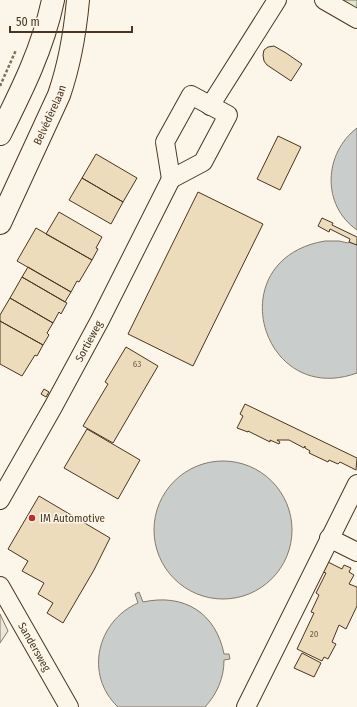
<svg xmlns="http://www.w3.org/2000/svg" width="357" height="707" font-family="'Fira Sans Condensed',sans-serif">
  <defs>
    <pattern id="grass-tufts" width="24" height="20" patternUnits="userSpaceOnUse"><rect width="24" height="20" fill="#dce7d0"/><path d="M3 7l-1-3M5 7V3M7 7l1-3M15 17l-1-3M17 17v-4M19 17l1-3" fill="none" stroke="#bec7b2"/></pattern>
  </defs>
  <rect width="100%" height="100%" fill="#fbf6e9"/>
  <path fill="url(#grass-tufts)" stroke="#887966" d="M343,0H357V9Z"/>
  <path fill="#ede7d9" stroke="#887966" d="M0,614L8,631L0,643Z"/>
  <path fill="#c9cecd" stroke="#887966" d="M357,128V230C321,205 324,153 357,128Z
    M325,241H339L348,243L349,242L357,245V373C261,408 218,259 325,241Z
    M154 530a69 69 0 1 1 138 0a69 69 0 1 1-138 0Z
    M139,592L143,602C184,593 216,613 224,654H229L230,659L224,660C224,678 217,694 205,707H118C84,675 97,621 138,603L135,594Z"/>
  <path fill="#ecdcbc" stroke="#4a3520" d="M274,46L286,53L302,64L291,81L267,65L264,61L263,55L264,50L268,47Z
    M278,136L301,147L280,190L257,179Z
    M96,154L137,178L123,202L82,178Z
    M82,178L123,202L111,224L69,200Z
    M198,192L263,224L193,366L128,334Z
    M59,212L102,237L96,248L98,249L92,260L46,234Z
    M322,218L333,223L332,225L357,237V245L349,242L350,239L330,229L329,232L318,226Z
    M36,228L92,260L79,282L77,281L71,292L17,261Z
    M28,267L71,292L65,302L22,277Z
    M22,277L67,303L61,314L59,312L53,323L10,298Z
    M10,298L53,323L47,333L49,335L43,345L0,321V315Z
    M0,321L43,345L37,356L35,355L22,376L0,364Z
    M126,347L158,366L113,443L83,426L108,384L105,382Z
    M44,389L49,392L46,397L41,394Z
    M245,404L357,458L356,470L340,462L338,464L329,460L328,462L309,453L310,451L305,448V446L304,448L289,440H277L280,442L279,444L270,440V442L248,431V432L237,428L243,416L240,414Z
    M87,429L140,460L118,499L64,468Z
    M39,496L110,538L94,570L63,623L47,613L53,603L38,594L44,583L22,571L28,561L8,549Z
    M328,562L342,569L344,565L351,568L349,572L354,575L349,584L357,587V606L346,629L339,625L332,642L336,644L328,659L324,657L322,661L297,649L314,613L311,612L319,595L316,593L326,573L323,572Z
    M302,653L321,663L314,677L294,668Z"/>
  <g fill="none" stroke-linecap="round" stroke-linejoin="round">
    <g stroke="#4a3520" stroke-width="20">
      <g id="minor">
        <path d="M324,0L357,19"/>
        <path d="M191,95L228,115L203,162L171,179L165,142Z"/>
        <path d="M210,106L277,0"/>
        <path id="s1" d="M0,500L53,407L100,320L171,179"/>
        <path d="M329,538L357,552"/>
        <path id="s2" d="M0,586L69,707"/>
        <path d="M246,707L357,484"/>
      </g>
    </g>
    <g stroke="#4a3520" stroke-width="24">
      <g id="major">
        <path d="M0,134C22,90 43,48 53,0"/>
        <path id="s3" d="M0,223L59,95C70,63 75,33 78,0"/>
      </g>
    </g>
    <path stroke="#7f6f5c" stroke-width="2.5" stroke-dasharray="3 2" stroke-linecap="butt" d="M0,86L16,50"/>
    <use href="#minor" stroke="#fbf6e9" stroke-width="18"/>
    <use href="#major" stroke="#fbf6e9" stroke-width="22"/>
  </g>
  <circle fill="#c62828" stroke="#fbf6e9" stroke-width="1.5" cx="32" cy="518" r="4"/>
  <g text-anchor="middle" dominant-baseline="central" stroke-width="3" stroke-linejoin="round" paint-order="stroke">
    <g font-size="9" fill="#725f47">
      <text x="137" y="364">63</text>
      <text x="314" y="634">20</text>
    </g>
    <g font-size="11" fill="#4a3520" stroke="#fbf6e9">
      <text stroke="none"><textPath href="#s3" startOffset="119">Belvédèrelaan</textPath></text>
      <text stroke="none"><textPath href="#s1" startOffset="182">Sortieweg</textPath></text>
      <text stroke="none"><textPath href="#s2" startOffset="70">Sandersweg</textPath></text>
    </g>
    <g font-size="11" fill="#4a3520" stroke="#fbf6e9" text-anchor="start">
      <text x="40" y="518">IM Automotive</text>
    </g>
  </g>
  <path d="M10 26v6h122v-6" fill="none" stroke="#4a3520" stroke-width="2"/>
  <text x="16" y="26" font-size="12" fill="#4a3520" stroke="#fbf6e9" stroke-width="3" paint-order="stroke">50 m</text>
</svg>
